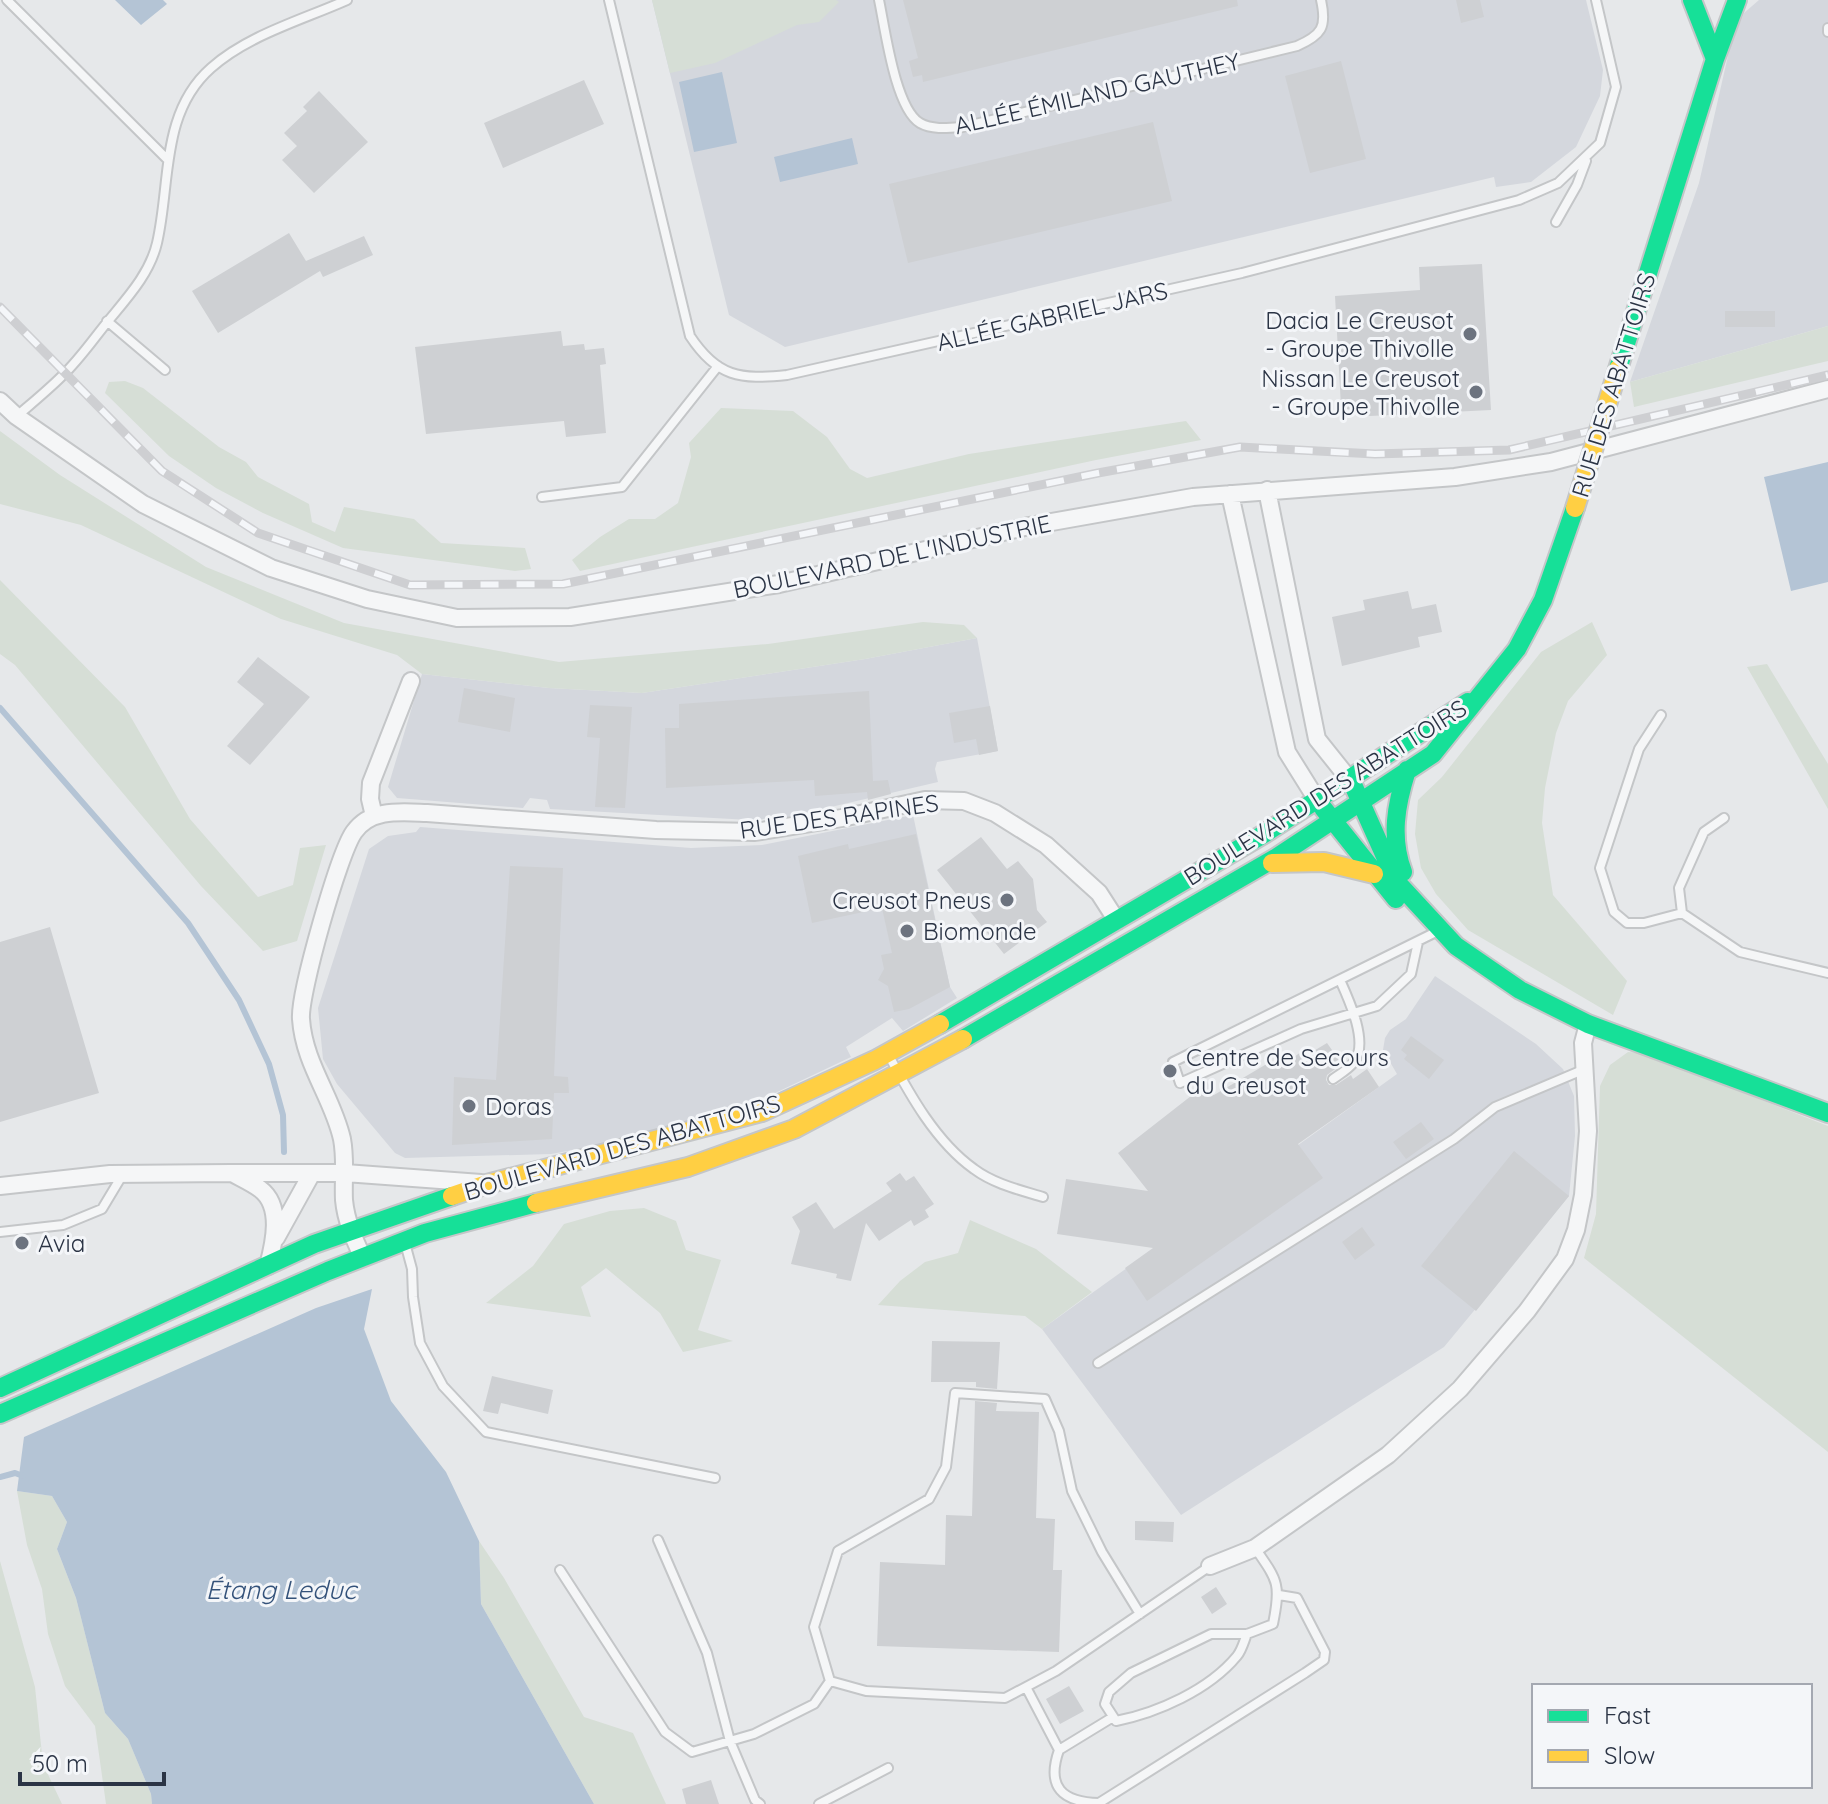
<svg xmlns="http://www.w3.org/2000/svg" width="1828" height="1804" font-family="Quicksand,sans-serif">
  <rect width="100%" height="100%" fill="#e6e8ea"/>
  <path fill="#d4d7dd" d="M652,0H1586L1603,70L1600,96L1576,147L1531,182L1496,187L1494,177L785,347L729,315Z
    M1759,0H1828V326L1630,382L1699,183L1730,47L1744,13Z
    M977,638L998,751L937,762L935,769L938,782L788,817L750,820L550,809L547,800L530,798L523,808L397,798L388,787L422,674L549,688L642,693L865,659Z
    M913,815L950,987L957,998L903,1031L892,1018L846,1047L851,1057L773,1094L650,1136L551,1154L405,1158L395,1153L337,1084L323,1059L318,1008L369,849L388,836L416,832L420,827L691,848L762,845Z
    M1435,976L1536,1044L1563,1069L1574,1096L1575,1136L1569,1196L1444,1347L1181,1515L1042,1329L1397,1074L1383,1050L1385,1038L1390,1030L1406,1019Z"/>
  <path fill="#d6ded6" d="M652,0H836L839,2L819,22L797,25L715,63L670,73Z
    M1828,326V361L1634,407L1630,382Z
    M125,381L143,388L219,447L246,462L258,477L309,504L312,522L335,532L344,507L414,519L441,543L525,548L531,569L515,571L343,548L263,513L216,488L169,456L105,393L109,382Z
    M721,408L793,411L827,437L850,469L867,478L969,454L1186,421L1201,440L1096,460L580,571L572,560L600,537L629,519H655L678,503L691,457L689,443Z
    M0,431L60,475L206,567L344,623L559,662L768,644L923,622L964,625L977,638L865,659L642,693L549,688L422,674L397,655L281,619L81,525L0,504Z
    M0,580L125,707L190,819L258,897L293,885L300,848L326,845L297,941L263,951L201,886L15,665L0,654Z
    M1592,622L1607,655L1568,701L1556,733L1545,788L1542,823L1553,895L1627,981L1613,1015L1468,930L1436,894L1421,868L1415,834L1418,800L1442,777L1541,652Z
    M1767,664L1828,764V809L1747,667Z
    M1628,1052L1642,1053L1828,1126V1452L1584,1258L1596,1214L1600,1086L1610,1065Z
    M644,1208L676,1221L686,1250L721,1260L698,1330L733,1341L683,1352L660,1313L606,1268L581,1287L591,1317L486,1303L533,1266L564,1224L610,1211Z
    M970,1220L1036,1249L1092,1292L1042,1329L1025,1316L878,1305L900,1281L925,1262L958,1253Z
    M17,1491L52,1496L67,1522L57,1549L76,1598L105,1713L128,1739L151,1794L152,1804H106L95,1726L65,1686L48,1634L42,1589L27,1545Z
    M479,1541L504,1578L584,1717L633,1733L666,1804H594L481,1604Z
    M0,1561L35,1687L43,1764L62,1804H0Z"/>
  <path fill="#b4c4d5" d="M115,0H163L167,4L141,25Z
    M722,72L737,143L694,152L679,82Z
    M852,138L858,164L780,182L774,157Z
    M1828,462V582L1791,591L1764,477Z
    M372,1289L364,1329L391,1401L446,1472L479,1541L481,1604L594,1804H152L151,1794L128,1739L105,1713L76,1598L57,1549L67,1522L52,1496L17,1491L24,1437L316,1308Z"/>
  <g fill="none" stroke-linecap="round" stroke-linejoin="round">
    <path stroke="#b4c4d5" stroke-width="6" d="M0,708L188,923L239,1000L269,1064L283,1115L284,1152
      M0,1477L15,1473L23,1476"/>
  </g>
  <path fill="#ced0d3" d="M903,0H1237L1238,6L923,82L922,75L913,77L909,61L918,58Z
    M1456,0H1480L1484,17L1461,23Z
    M1341,61L1366,159L1310,173L1285,76Z
    M584,80L604,124L503,168L484,123Z
    M319,91L368,142L314,193L282,160L297,146L284,133L307,111L303,107Z
    M1153,122L1172,201L908,263L889,184Z
    M289,233L306,261L364,236L373,255L323,277L320,271L218,333L192,291Z
    M1482,264L1491,410L1370,416L1341,407L1335,296L1420,290L1419,267Z
    M1725,311H1775V327H1725Z
    M561,331L563,346L584,344L585,350L604,348L606,364L600,365L606,433L566,437L564,421L426,434L415,347Z
    M1408,591L1412,609L1436,604L1442,632L1418,637L1420,647L1342,666L1332,617L1365,610L1363,600Z
    M258,657L310,697L250,765L227,746L264,704L237,682Z
    M464,688L515,698L510,732L458,722Z
    M869,691L873,781L888,780L891,794L868,800L867,792L815,796L814,780L666,788L665,728H679V704Z
    M590,705L632,707L625,808L595,807L600,738L587,737Z
    M990,706L998,751L979,755L976,739L954,743L949,713Z
    M916,834L950,987L909,1009L894,1012L888,986L878,980L884,969L881,955L892,953L882,908L812,923L798,856L848,844L849,849Z
    M981,837L1007,869L1018,861L1033,879L1037,910L1047,922L1004,954L937,870Z
    M510,866L563,868L554,1076L568,1077L569,1093H554L552,1139L452,1145L454,1077L496,1080Z
    M50,927L99,1093L0,1122V942Z
    M1411,1036L1444,1060L1429,1079L1404,1059L1407,1055L1401,1050Z
    M1327,1043L1342,1064L1327,1075L1326,1080L1329,1085H1336L1351,1075L1353,1079L1367,1069L1379,1087L1298,1144L1323,1178L1147,1301L1125,1268L1153,1248L1057,1234L1066,1179L1148,1191L1118,1153L1191,1096L1190,1092L1207,1081L1214,1095L1270,1062L1272,1067L1288,1055L1290,1060L1305,1049L1307,1055Z
    M1421,1122L1434,1139L1406,1159L1393,1142Z
    M1514,1151L1569,1196L1476,1311L1421,1266Z
    M900,1173L906,1181L914,1176L934,1204L925,1210L929,1217L914,1226L911,1220L879,1241L866,1223L851,1281L836,1278L837,1274L791,1264L800,1231L792,1217L816,1202L834,1229L892,1191L886,1183Z
    M1362,1227L1375,1245L1355,1260L1342,1242Z
    M932,1341L1000,1342L997,1389L976,1387V1382H931Z
    M492,1376L553,1390L548,1414L501,1403L498,1414L483,1411Z
    M975,1401L997,1403L996,1411L1039,1412L1036,1518L1055,1519L1053,1570H1062L1059,1652L877,1646L880,1562L945,1565L946,1515L972,1516Z
    M1135,1521L1174,1522L1173,1542L1135,1540Z
    M1216,1587L1227,1604L1212,1614L1201,1597Z
    M1069,1686L1084,1711L1060,1724L1046,1699Z
    M711,1780L719,1804H686L682,1789Z"/>
  <g fill="none" stroke-linecap="round" stroke-linejoin="round">
    <g stroke="#c4c6c8" stroke-width="12">
      <path id="lane" d="M7,0L168,160
        M609,0L690,336C717,377 740,380 787,375L1242,273L1519,200L1558,183L1600,143L1616,87L1596,0
        M879,0C885,28 895,108 920,123C932,130 949,128 963,127L1297,46C1322,35 1327,27 1321,0
        M1828,28V32
        M1556,222L1577,185L1586,161
        M107,321L165,370
        M17,416C32,403 48,390 62,376C80,359 94,338 109,320C128,297 150,273 157,243C171,183 160,113 211,68C248,35 302,20 347,0
        M542,497L622,487L718,366
        M1661,715L1639,749L1600,868L1614,912L1627,923H1644L1682,913L1740,952L1828,973
        M1682,913L1679,888L1704,832L1724,818
        M1418,942L1411,974L1377,1006L1301,1029L1180,1083L1173,1062L1440,930
        M888,1054C910,1095 936,1142 974,1169C994,1184 1020,1190 1043,1197
        M1333,1079C1340,1074 1349,1069 1354,1062C1369,1043 1349,1000 1340,980
        M0,1232L63,1225L102,1209L123,1174
        M405,1243L412,1269L413,1297L420,1343L443,1386L486,1432L715,1478
        M1098,1363L1454,1139L1495,1107L1585,1069
        M658,1540L707,1653L730,1741L755,1800L760,1804
        M560,1570L665,1732L692,1752L754,1734L814,1704L830,1681
        M1140,1614L1102,1552L1072,1491L1059,1431L1045,1399L955,1393L946,1467L929,1499L838,1551L814,1627L830,1681L866,1691L1005,1698L1056,1671L1210,1566
        M1247,1634C1244,1641 1242,1650 1237,1656C1209,1690 1157,1713 1116,1721L1105,1704L1109,1692L1131,1673L1211,1634H1247L1273,1624C1281,1584 1278,1581 1255,1548
        M1026,1687L1059,1750L1113,1717
        M1059,1750C1046,1787 1062,1802 1099,1803L1305,1673L1324,1660L1325,1652L1297,1598L1279,1595
        M819,1804L888,1768"/>
    </g>
    <g stroke="#c4c6c8" stroke-width="20">
      <path id="street" d="M0,401L16,416L143,504L271,568L367,599L457,618L570,617L779,584L1029,526L1193,497L1455,477L1551,462L1828,389
        M1267,490L1317,739L1349,779
        M1230,494L1287,752L1317,800
        M374,816L370,799L371,783L411,681
        M232,1173C241,1178 252,1183 260,1189C283,1206 274,1243 268,1266
        M0,1186L110,1174L231,1173H345L481,1183
        M276,1238L312,1173
        M363,1258C354,1239 346,1221 344,1200C343,1180 346,1160 342,1139C333,1098 304,1064 301,1019C299,994 339,853 354,832C371,808 401,812 427,813L656,830L755,832L842,818L925,800L964,801L995,813L1046,845L1099,893L1117,921
        M1210,1566L1255,1548L1388,1455L1460,1389L1527,1311L1565,1259L1576,1230L1583,1195L1588,1131L1583,1043L1588,1024"/>
    </g>
    <g stroke="#c4c6c8" stroke-width="22">
      <path id="fast" d="M1692,0L1715,59
        M1618,369L1715,59L1737,0
        M1354,787L1396,881L1456,946L1520,990L1588,1024L1828,1113
        M1323,808L1396,899
        M1403,872C1390,837 1396,805 1407,770
        M940,1024L1264,834L1468,702
        M963,1039L1277,857L1433,754L1517,649L1543,600L1575,508
        M0,1388L314,1244L452,1196
        M0,1414L328,1271L425,1233L536,1203"/>
    </g>
    <g stroke="#c4c6c8" stroke-width="22">
      <path id="slow" d="M1272,863L1324,862L1374,874
        M452,1196L487,1184L762,1112L875,1060L940,1024
        M536,1203L688,1167L794,1129L963,1039"/>
    </g>
    <use href="#lane" stroke="#f5f6f7" stroke-width="8"/>
    <use href="#street" stroke="#f5f6f7" stroke-width="16"/>
    <use href="#fast" stroke="#16e098" stroke-width="18"/>
    <use href="#slow" stroke="#ffcf43" stroke-width="18"/>
    <g stroke="#cecfd2" stroke-width="9">
      <path id="rail" d="M0,307L162,471L258,533L410,585L563,584L1098,473L1240,447L1375,454L1509,450L1828,375"/>
    </g>
    <use href="#rail" stroke="#f4f6f9" stroke-width="6" stroke-dasharray="18" stroke-linecap="butt"/>
    <g stroke="#c4c6c8" stroke-width="22" stroke-linecap="butt">
      <path id="slow-bridge" d="M1575,508L1618,369"/>
    </g>
    <use href="#slow-bridge" stroke="#ffcf43" stroke-width="18"/>
  </g>
  <g fill="#6c737f" stroke="#f4f6f9" stroke-width="3">
    <circle cx="1470" cy="334" r="8"/>
    <circle cx="1476" cy="392" r="8"/>
    <circle cx="1007" cy="900" r="8"/>
    <circle cx="907" cy="931" r="8"/>
    <circle cx="1170" cy="1071" r="8"/>
    <circle cx="469" cy="1106" r="8"/>
    <circle cx="22" cy="1243" r="8"/>
  </g>
  <g text-anchor="middle" dominant-baseline="central" stroke-width="6" stroke-linejoin="round" paint-order="stroke">
    <g font-size="24" fill="#2b3445" stroke="#f4f6f9">
      <text transform="translate(1097 93) rotate(-13)">ALLÉE ÉMILAND GAUTHEY</text>
      <text transform="translate(1052 316) rotate(-13)">ALLÉE GABRIEL JARS</text>
      <text transform="translate(1613 385) rotate(-73)">RUE DES ABATTOIRS</text>
      <text transform="translate(892 556) rotate(-12)">BOULEVARD DE L'INDUSTRIE</text>
      <text transform="translate(1325 792) rotate(-32)">BOULEVARD DES ABATTOIRS</text>
      <text transform="translate(839 816) rotate(-8)">RUE DES RAPINES</text>
      <text transform="translate(622 1147) rotate(-16)">BOULEVARD DES ABATTOIRS</text>
    </g>
    <g font-size="24" fill="#2b3445" stroke="#f4f6f9" text-anchor="start">
      <text x="1454" y="320" text-anchor="end">Dacia Le Creusot<tspan x="1454" dy="28">- Groupe Thivolle</tspan></text>
      <text x="1460" y="378" text-anchor="end">Nissan Le Creusot<tspan x="1460" dy="28">- Groupe Thivolle</tspan></text>
      <text x="991" y="900" text-anchor="end">Creusot Pneus</text>
      <text x="923" y="931">Biomonde</text>
      <text x="1186" y="1057">Centre de Secours<tspan x="1186" dy="28">du Creusot</tspan></text>
      <text x="485" y="1106">Doras</text>
      <text x="38" y="1243">Avia</text>
    </g>
    <g font-size="26" font-style="italic" fill="#34527a" stroke="#f4f6f9">
      <text x="281" y="1589">Étang Leduc</text>
    </g>
  </g>
  <rect x="1532" y="1684" width="280" height="104" fill="#f4f6f9" stroke="#a4a8b1" stroke-width="2"/>
  <rect x="1548" y="1710" width="40" height="12" fill="#16e098" stroke="#a4a8b1" stroke-width="2"/>
  <text x="1604" y="1724" font-size="24" fill="#2b3445">Fast</text>
  <rect x="1548" y="1750" width="40" height="12" fill="#ffcf43" stroke="#a4a8b1" stroke-width="2"/>
  <text x="1604" y="1764" font-size="24" fill="#2b3445">Slow</text>
  <path d="M20 1772v12h144v-12" fill="none" stroke="#2b3445" stroke-width="4"/>
  <text x="32" y="1772" font-size="24" fill="#2b3445" stroke="#f4f6f9" stroke-width="6" paint-order="stroke">50 m</text>
</svg>
